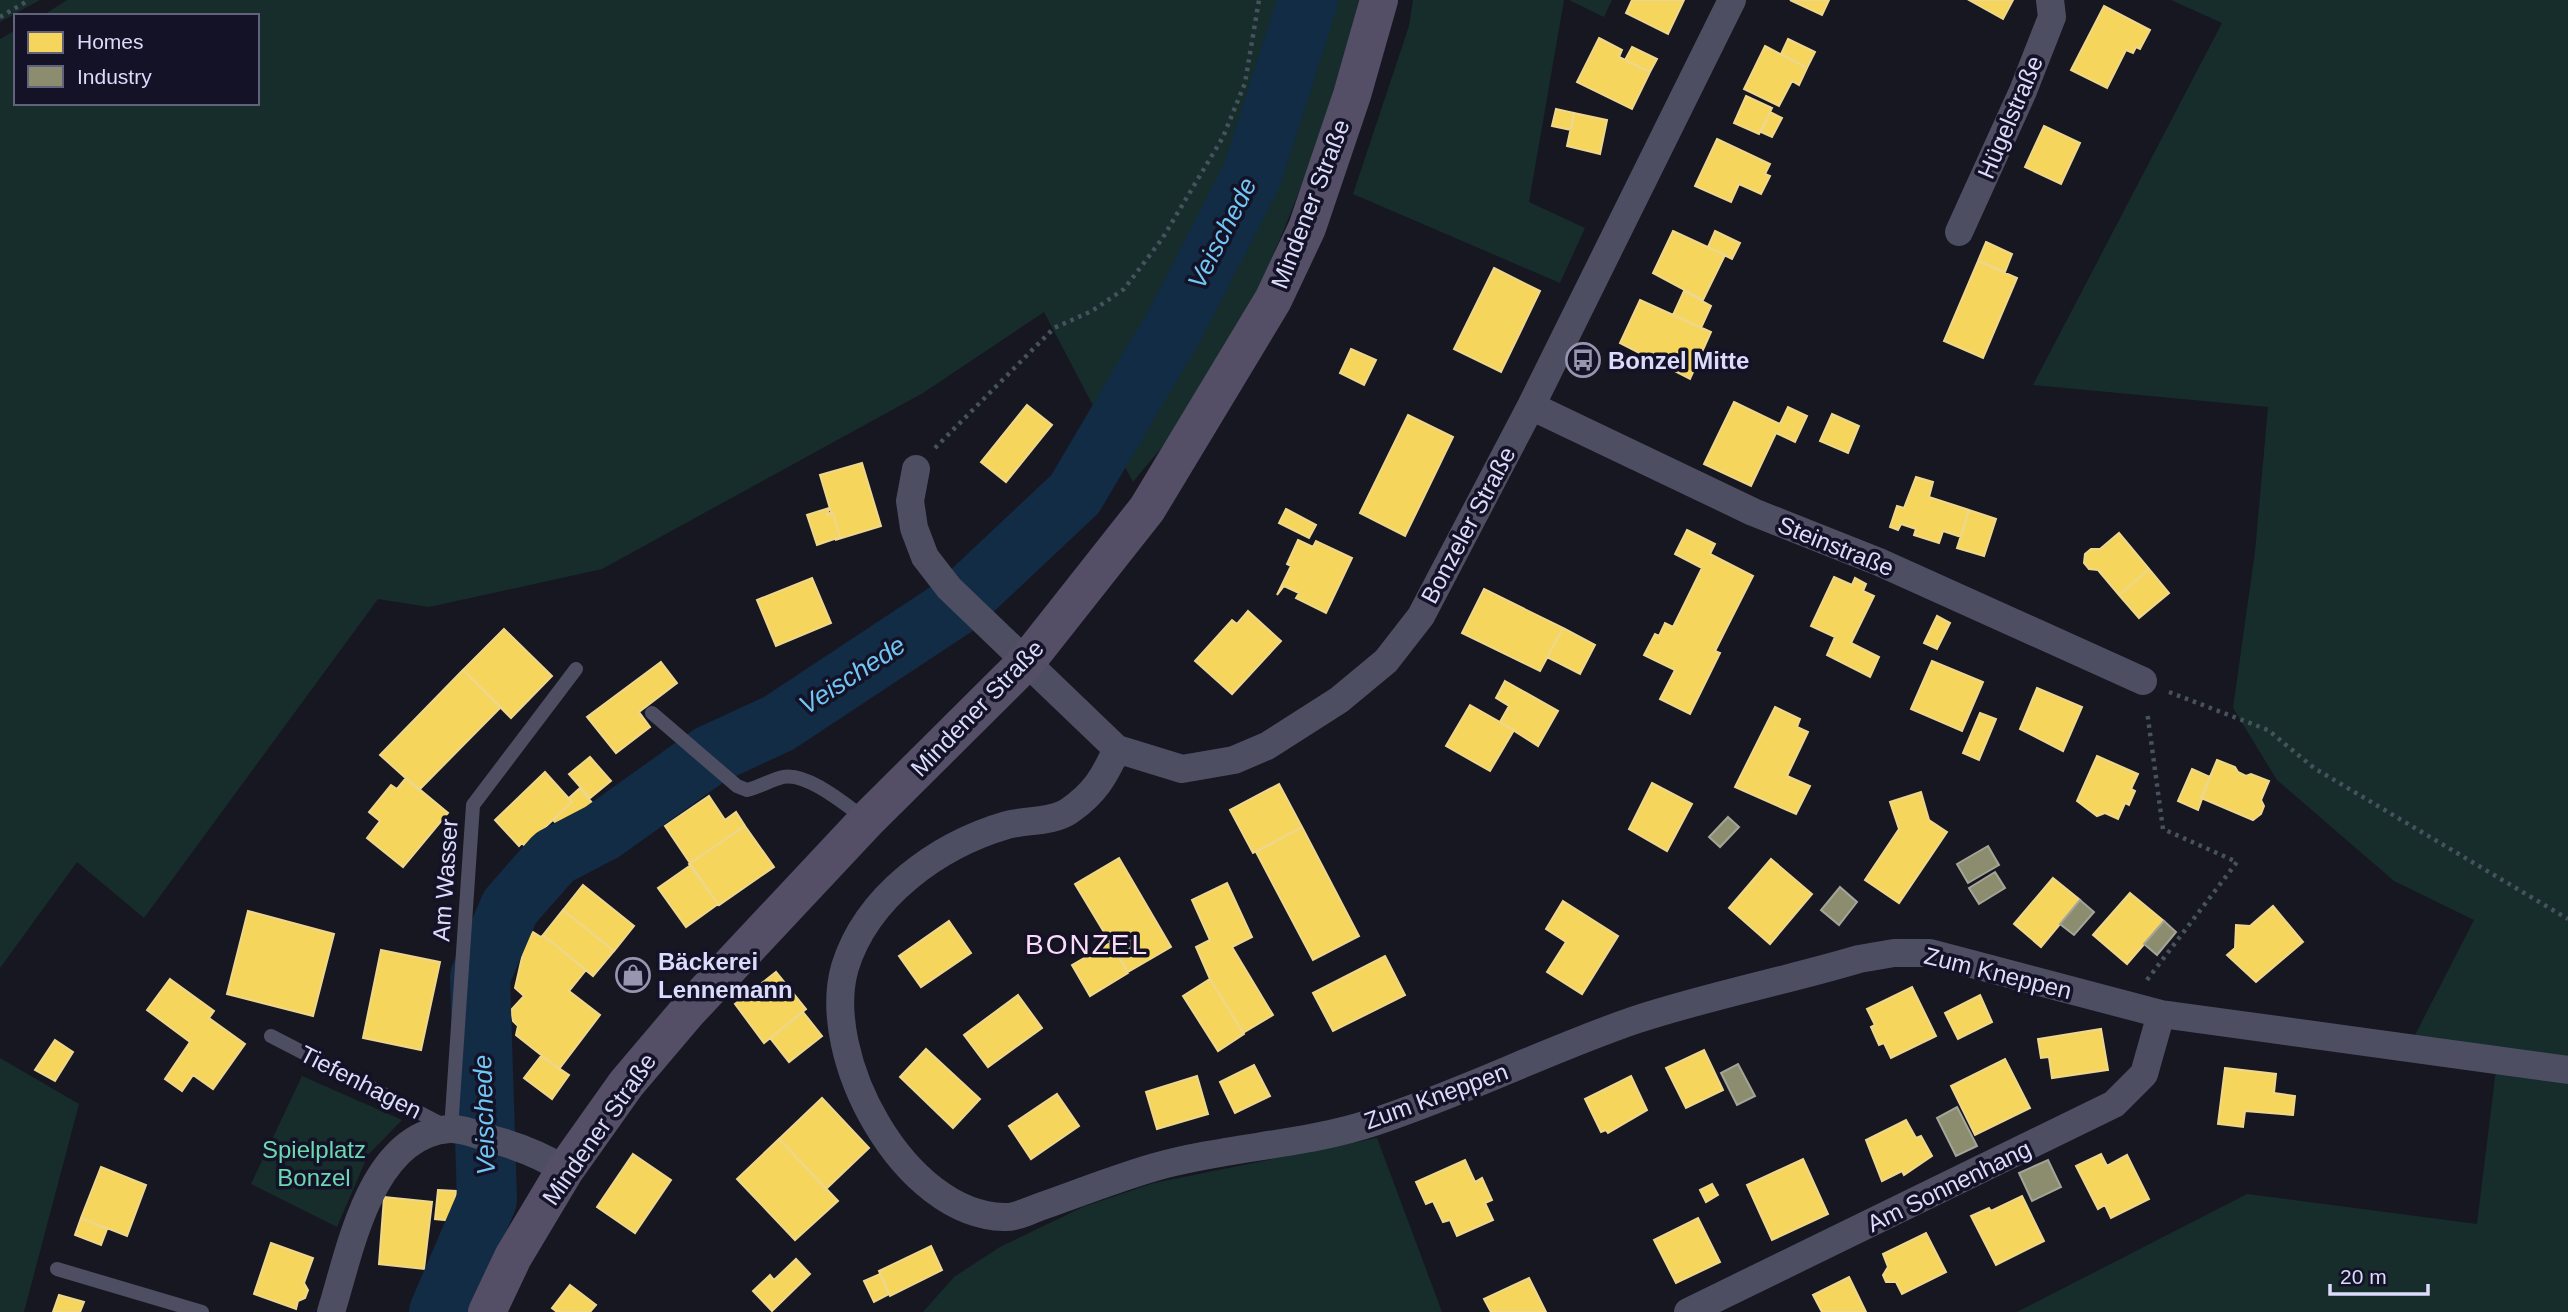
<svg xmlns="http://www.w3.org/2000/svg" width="2568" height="1312" font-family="Helvetica,sans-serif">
  <rect width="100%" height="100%" fill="#171722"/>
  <path fill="#162d2b" d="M0,0H40L0,22Z
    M67,0H1359C1322,146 1269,289 1187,416C1171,439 1150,460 1133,482L1044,312L923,393L602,569L429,607L378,599L144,918L77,862L0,968V39L16,30V103H257V16H42Z
    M1413,0H1564L1529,202L1585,228L1560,283L1353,194L1409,26Z
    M1569,0H1612L1604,17Z
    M2171,0H2568V1312H2017L2247,1194L2477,1224L2496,1069L2414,1037L2474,920L2394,881L2277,780L2233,708L2255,552L2268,407L2033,385L2222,23Z
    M0,1058L79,1104L24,1312H0Z
    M302,1076L402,1120L368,1155L337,1227L251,1184Z
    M1377,1138L1442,1312H923L954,1277L1000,1247L1083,1207L1154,1183Z"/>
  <path fill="#f6d55c" stroke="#eed78c" stroke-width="2" d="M1632,0H1684L1668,34L1626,13Z
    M1790,0H1829L1822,15Z
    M1969,0H2013L2003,19Z
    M2104,6L2150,30L2140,49L2136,47L2133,53L2126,50L2107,88L2071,70Z
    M1599,38L1622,50L1619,57L1650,72L1632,109L1577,82Z
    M1788,39L1815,52L1807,68L1781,54Z
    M1765,46L1807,68L1799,85L1792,81L1779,106L1744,89Z
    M1632,47L1657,59L1650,72L1625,60Z
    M1746,96L1772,108L1759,134L1734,123Z
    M1556,109L1574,113L1571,130L1552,126Z
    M1770,112L1782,118L1772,137L1761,132Z
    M1574,113L1607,120L1600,154L1567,146Z
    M2044,126L2080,143L2061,184L2025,167Z
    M1717,139L1770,164L1765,174L1770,176L1761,194L1739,184L1731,202L1695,186Z
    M1673,231L1725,255L1703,300L1653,273Z
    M1715,231L1740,243L1732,259L1708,247Z
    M1986,242L2012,254L2005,272L1978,261Z
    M1978,261L2017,278L1983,358L1944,341Z
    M1494,268L1540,291L1501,372L1454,349Z
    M1684,291L1711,306L1701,328L1673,315Z
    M1640,300L1711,332L1690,379L1620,343Z
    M1351,349L1376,360L1364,385L1340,373Z
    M1734,402L1780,424L1788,407L1807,416L1795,442L1776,433L1751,486L1704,464Z
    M1027,405L1052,425L1006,482L981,462Z
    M1832,414L1859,426L1848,453L1820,441Z
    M1408,415L1453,437L1405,536L1360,513Z
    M862,463L881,526L835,540L840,537L833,513L827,515L831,512L820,475Z
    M1916,477L1933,482L1929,497L1969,510L1961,537L1943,531L1939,543L1914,535L1916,529L1901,524L1898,530L1890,527L1897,506L1904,508Z
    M829,508L827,515L833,513L840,537L817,545L807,515Z
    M1286,509L1316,525L1309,538L1279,523Z
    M1969,510L1996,519L1984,556L1957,548Z
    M1687,530L1715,544L1710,554L1753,576L1715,651L1720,653L1690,714L1660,699L1675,670L1644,655L1655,634L1659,636L1665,623L1673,627L1702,568L1675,554Z
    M2119,533L2149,569L2119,595L2098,570L2089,569L2084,563L2085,554L2091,549H2100Z
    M1298,540L1313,547L1316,541L1352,558L1326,613L1296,598L1299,593L1284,586L1277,595L1291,566L1287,564Z
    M2149,569L2169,593L2139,618L2119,595Z
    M1834,577L1852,585L1855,578L1866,584L1863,591L1874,596L1851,643L1879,657L1870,677L1827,655L1835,637L1811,626Z
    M812,578L831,623L776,646L757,600Z
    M1484,589L1563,628L1540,671L1462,633Z
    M1248,611L1281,641L1232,694L1195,661L1232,620L1237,624Z
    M1937,616L1950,623L1937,649L1924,643Z
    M1563,628L1595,645L1580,674L1547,657Z
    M504,629L552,676L511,718L463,670Z
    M1932,661L1983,682L1962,731L1911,709Z
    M661,662L677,683L639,712L650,727L616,753L587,717Z
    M463,670L501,707L419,790L380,755Z
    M1505,681L1558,711L1538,746L1500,722L1509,706L1496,698Z
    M2037,688L2082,707L2063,751L2020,729Z
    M1470,705L1514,730L1490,771L1446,746Z
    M1775,707L1800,719L1797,727L1808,732L1787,776L1810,786L1796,814L1735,787Z
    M1980,713L1996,719L1979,760L1963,753Z
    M2097,756L2138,774L2131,789L2135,791L2129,805L2125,803L2118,819L2105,813L2097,816L2077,801Z
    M590,757L611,781L590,798L569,774Z
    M2217,760L2235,767L2238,772L2246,776L2251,774L2269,781L2261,800L2264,806L2261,814L2253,820L2201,798Z
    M2192,769L2210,777L2198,810L2178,801Z
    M545,772L572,802L525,846L522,843L519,846L495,820Z
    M406,778L448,813L403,867L367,838L380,821L369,812L391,785L397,789Z
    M1652,783L1692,804L1667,851L1629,829Z
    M1279,784L1302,827L1253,853L1230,810Z
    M580,788L598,810L568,835L553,820L572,802L569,798Z
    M1921,792L1929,820L1947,832L1899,903L1865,880L1899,829L1890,802Z
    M709,796L725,820L736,812L745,826L690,863L665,826Z
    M745,826L774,867L719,905L689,864Z
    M1302,827L1359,936L1313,960L1256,852Z
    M1119,858L1171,947L1128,972L1075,884Z
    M1771,859L1812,894L1770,944L1729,908Z
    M691,865L718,904L686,927L658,888Z
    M2053,878L2080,900L2041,947L2014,924Z
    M1227,883L1252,937L1232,947L1273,1015L1243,1033L1210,979L1196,947L1210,940L1192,900Z
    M583,885L634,926L614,951L563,910Z
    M2130,893L2164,921L2127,964L2093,935Z
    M1563,901L1618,936L1582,994L1547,972L1566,942L1546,929Z
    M2273,906L2303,942L2256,982L2227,955L2235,948L2236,925L2250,926Z
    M563,910L614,951L593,976L543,935Z
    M248,911L334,934L313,1016L227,994Z
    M949,921L971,953L921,987L899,956Z
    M533,932L541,937L543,935L586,970L569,991L600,1015L559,1069L516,1035L518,1026L513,1021L511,1010L524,996L515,988L523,953L519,949Z
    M1110,943L1128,973L1090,996L1072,965Z
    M381,950L440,962L421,1050L363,1038Z
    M1385,956L1405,995L1333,1031L1313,993Z
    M776,972L806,1009L764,1043L735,1004Z
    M170,979L214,1011L209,1018L245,1044L213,1089L193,1075L182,1091L165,1079L190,1042L147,1010Z
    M1210,979L1244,1034L1218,1051L1183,996Z
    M1912,987L1936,1036L1891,1058L1884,1043L1879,1045L1871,1027L1875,1025L1867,1009Z
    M1018,995L1042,1028L988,1067L964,1035Z
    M1980,995L1992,1022L1958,1039L1945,1013Z
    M803,1012L822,1036L789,1062L770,1038Z
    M2101,1029L2108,1070L2052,1078L2049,1057L2041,1058L2038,1039Z
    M55,1040L73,1052L55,1081L35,1070Z
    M926,1049L980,1099L953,1128L900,1077Z
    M1704,1050L1723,1090L1686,1108L1666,1068Z
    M541,1056L569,1075L552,1099L524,1078Z
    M2005,1059L2030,1108L1975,1135L1951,1086Z
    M1254,1065L1270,1096L1235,1113L1220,1082Z
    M2225,1068L2276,1074L2274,1093L2295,1096L2293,1115L2245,1111L2243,1127L2218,1124Z
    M1197,1076L1208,1114L1157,1129L1146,1092Z
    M1631,1076L1647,1110L1608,1133L1606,1130L1601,1132L1585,1099Z
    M1057,1094L1079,1126L1031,1159L1009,1126Z
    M822,1098L869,1148L826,1189L779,1139Z
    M1906,1120L1916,1138L1921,1136L1932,1156L1904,1175L1902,1171L1882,1181L1866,1140Z
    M779,1139L838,1201L795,1240L737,1179Z
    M633,1154L671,1180L635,1233L597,1207Z
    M2101,1154L2107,1166L2127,1155L2149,1199L2111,1218L2105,1205L2098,1209L2076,1166Z
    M1803,1159L1828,1214L1772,1240L1747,1185Z
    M1465,1160L1475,1182L1482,1178L1492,1200L1485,1203L1493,1220L1457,1236L1450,1220L1443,1222L1433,1201L1426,1204L1416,1182Z
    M101,1167L146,1185L127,1236L81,1218Z
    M1712,1184L1718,1195L1706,1202L1700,1190Z
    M438,1190L456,1191L453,1221L435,1219Z
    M2022,1196L2044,1241L1996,1265L1971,1216L1989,1208L1991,1211Z
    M384,1197L432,1202L424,1269L379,1264Z
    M81,1218L107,1229L101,1245L75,1235Z
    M1698,1218L1720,1262L1676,1283L1654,1240Z
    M1926,1233L1946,1272L1902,1294L1896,1282H1886L1883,1275L1888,1267L1883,1254Z
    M271,1243L313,1258L304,1283L308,1290L305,1298L298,1301L296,1309L254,1294Z
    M931,1246L942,1270L890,1296L879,1271Z
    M796,1259L810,1274L772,1311L753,1291L770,1275L774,1280Z
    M880,1274L889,1294L874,1302L864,1281Z
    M1849,1277L1866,1312H1822L1813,1295Z
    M1529,1278L1546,1312H1491L1484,1299Z
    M570,1285L596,1305L590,1312H557L552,1308Z
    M59,1295L84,1302L80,1312H53Z"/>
  <path fill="#8c8c6e" stroke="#a4a499" stroke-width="2" d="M1728,817L1739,827L1720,847L1709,837Z
    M1988,846L1999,865L1968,883L1957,864Z
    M1995,872L2005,888L1979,904L1969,888Z
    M1840,887L1857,902L1839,925L1821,910Z
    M2080,900L2094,912L2074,935L2060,924Z
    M2164,921L2176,932L2157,955L2144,944Z
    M1738,1064L1755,1096L1737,1105L1721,1073Z
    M1957,1107L1977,1146L1956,1156L1937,1118Z
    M2048,1160L2061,1187L2032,1201L2019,1173Z"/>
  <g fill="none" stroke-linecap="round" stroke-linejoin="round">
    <path stroke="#132c46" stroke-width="60" d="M439,1312L487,1200L480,977L510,907L554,857L602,832L710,755L779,723L956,606L1075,494L1176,323L1253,173L1308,0"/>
    <path stroke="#46525d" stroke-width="4.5" stroke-dasharray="3.5 5" stroke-linecap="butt" d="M0,17L29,0
      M935,448L1054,328L1092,311L1124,289L1162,239L1223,137L1245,83L1259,0
      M2169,692L2268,730L2314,768L2568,919
      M2147,980L2237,862L2163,829L2147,711"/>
    <path stroke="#4d4e62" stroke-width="14" d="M652,713L737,786L747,790C760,787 770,780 783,777C807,772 846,805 864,818
      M271,1036L451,1129L473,805L576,669
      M57,1269L202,1312"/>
    <path stroke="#4d4e62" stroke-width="28" d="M1959,232L2023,91L2052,17L2050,0
      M1531,406L1753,512L1879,562L2143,681
      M916,469L910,501L914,528L925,557L949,588L1117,749L1182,769L1234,760L1267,746L1339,700L1386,661L1421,616L1531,406L1732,0
      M1117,749C1104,777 1095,793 1069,811C1053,822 1026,820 1007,825C938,845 867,896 845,967C819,1056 904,1215 1004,1217C1016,1218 1030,1210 1042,1206C1079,1193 1117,1178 1155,1167C1225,1147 1306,1145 1374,1122C1463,1093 1547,1050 1635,1020C1708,996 1785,981 1859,959L1894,953H1930L2161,1014L2568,1070
      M331,1312C350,1252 370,1135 449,1129C462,1128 478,1135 491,1139C518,1146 541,1155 565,1170
      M1688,1312L2114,1104L2144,1074L2161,1014"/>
    <path stroke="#544e67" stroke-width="38" d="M487,1312L513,1257L565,1170L626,1084L687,1012L867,820L1027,661L1147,509L1273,300L1307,228L1352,95L1379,0"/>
  </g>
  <defs>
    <g id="bus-ring" transform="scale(1.75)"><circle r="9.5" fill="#131227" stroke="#9696b0" stroke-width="1.5"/><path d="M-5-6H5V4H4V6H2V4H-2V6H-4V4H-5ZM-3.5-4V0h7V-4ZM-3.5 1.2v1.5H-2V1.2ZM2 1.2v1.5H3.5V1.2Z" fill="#9696b0"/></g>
    <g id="shop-ring" transform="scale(1.75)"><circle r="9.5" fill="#131227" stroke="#9696b0" stroke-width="1.5"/><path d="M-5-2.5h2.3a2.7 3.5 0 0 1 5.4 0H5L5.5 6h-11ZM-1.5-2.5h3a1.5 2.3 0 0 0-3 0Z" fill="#9696b0"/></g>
  </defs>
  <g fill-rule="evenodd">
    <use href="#bus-ring" x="1583" y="360"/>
    <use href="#shop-ring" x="633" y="975"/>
  </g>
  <g text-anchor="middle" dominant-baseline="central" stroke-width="7" stroke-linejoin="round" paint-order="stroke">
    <g font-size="24" fill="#dbdbfc" stroke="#131227">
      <text transform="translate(2010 117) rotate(-67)">Hügelstraße</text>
      <text transform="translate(1310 204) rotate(-69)">Mindener Straße</text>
      <text transform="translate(1468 525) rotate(-62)">Bonzeler Straße</text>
      <text transform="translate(1836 546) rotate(22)">Steinstraße</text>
      <text transform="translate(977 708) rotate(-46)">Mindener Straße</text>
      <text transform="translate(445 880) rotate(-86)">Am Wasser</text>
      <text transform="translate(1998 973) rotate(14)">Zum Kneppen</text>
      <text transform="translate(361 1082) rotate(27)">Tiefenhagen</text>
      <text transform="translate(1436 1096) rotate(-20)">Zum Kneppen</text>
      <text transform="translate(599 1129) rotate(-55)">Mindener Straße</text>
      <text transform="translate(1949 1186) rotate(-26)">Am Sonnenhang</text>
    </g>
    <g font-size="24" font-weight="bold" fill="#dbdbfc" stroke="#131227" text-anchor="start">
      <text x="1608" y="360">Bonzel Mitte</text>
      <text x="658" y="961">Bäckerei<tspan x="658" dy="28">Lennemann</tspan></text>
    </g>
    <g font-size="24" fill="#6dd7b0" stroke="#131227">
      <text x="314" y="1149">Spielplatz<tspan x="314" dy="28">Bonzel</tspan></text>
    </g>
    <g font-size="26" font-style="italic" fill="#72c6f3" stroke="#131227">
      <text transform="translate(1222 233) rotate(-63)">Veischede</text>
      <text transform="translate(852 675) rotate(-33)">Veischede</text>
      <text transform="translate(484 1115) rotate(-92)">Veischede</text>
    </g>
    <g font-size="28" letter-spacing="2" fill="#fcddf4" stroke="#131227">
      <text x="1087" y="944">BONZEL</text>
    </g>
  </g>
  <rect x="14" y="14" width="245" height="91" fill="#131227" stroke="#63627c" stroke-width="2"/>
  <rect x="28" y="32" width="35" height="21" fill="#f6d55c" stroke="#63627c" stroke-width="2"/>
  <text x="77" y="49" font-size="21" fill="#dbdbfc">Homes</text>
  <rect x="28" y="66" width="35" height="21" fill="#8c8c6e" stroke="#63627c" stroke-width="2"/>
  <text x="77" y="84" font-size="21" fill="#dbdbfc">Industry</text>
  <path d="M2330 1284v10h98v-10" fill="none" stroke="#dbdbfc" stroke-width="3.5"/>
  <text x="2340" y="1284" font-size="21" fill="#dbdbfc" stroke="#131227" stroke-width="5" paint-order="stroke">20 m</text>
</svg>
